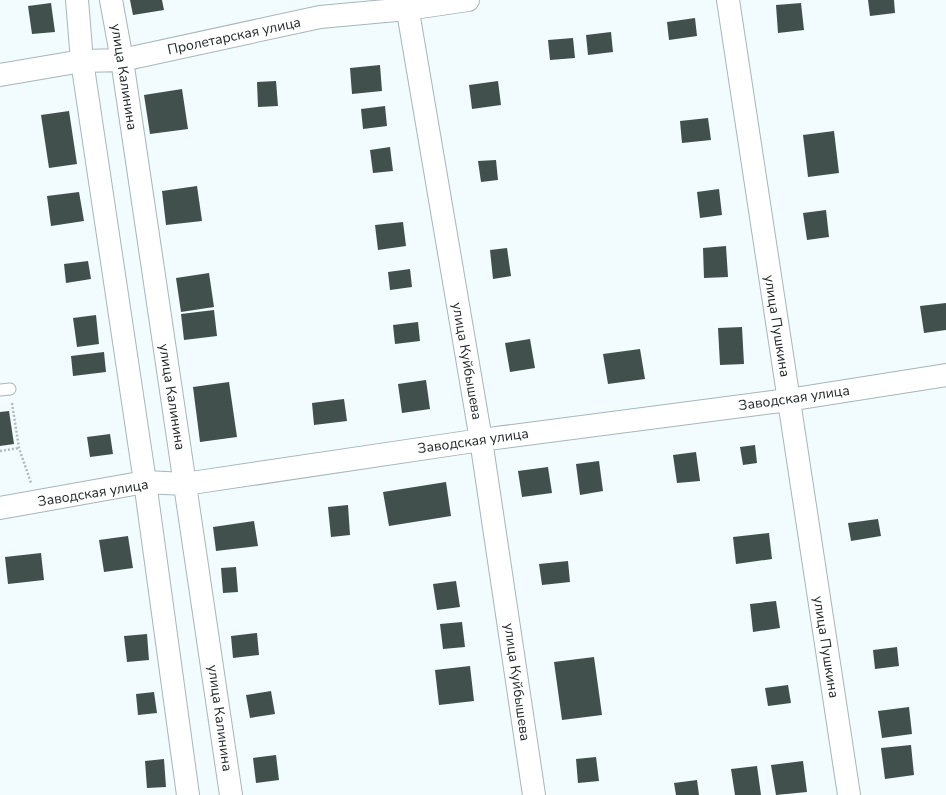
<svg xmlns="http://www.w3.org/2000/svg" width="946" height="795" font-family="'Nunito Sans',sans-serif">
  <rect width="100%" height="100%" fill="#f2fcfe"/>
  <path fill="#41504d" d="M130,0H162L164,10L133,15Z
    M868,0H894L895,13L870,16Z
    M51,3L55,32L32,34L28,6Z
    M801,3L804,30L778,33L776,5Z
    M695,18L697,36L669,40L667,22Z
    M611,32L613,52L588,55L586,35Z
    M573,38L575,58L550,60L548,40Z
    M380,65L382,91L352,94L350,68Z
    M276,81L278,106L258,107L257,82Z
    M498,81L501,105L472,109L469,85Z
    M182,89L188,129L150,134L144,95Z
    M385,106L387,126L363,129L361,109Z
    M69,111L77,164L49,168L41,115Z
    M708,118L711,140L682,143L680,121Z
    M834,131L839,173L808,177L803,135Z
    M390,147L393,171L373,173L370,150Z
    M496,160L498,180L481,182L478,161Z
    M197,186L202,221L166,225L162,191Z
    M719,189L722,215L700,218L697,192Z
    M79,192L84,221L51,226L47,196Z
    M826,210L829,237L807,240L803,213Z
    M403,222L406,246L378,250L375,225Z
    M726,246L728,277L704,278L703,248Z
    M507,248L511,276L493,279L490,250Z
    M88,261L91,279L66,283L64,264Z
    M410,269L412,287L390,290L388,272Z
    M209,273L214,307L181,312L176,278Z
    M946,303V330L924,333L920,306Z
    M214,310L217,336L184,340L181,314Z
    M96,315L99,344L77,347L73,318Z
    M418,322L420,341L395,344L393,325Z
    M742,327L744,364L720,365L718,328Z
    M530,339L535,368L510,372L505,343Z
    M640,349L645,379L608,384L603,354Z
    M104,352L106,372L73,376L71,356Z
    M426,380L430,409L402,413L398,384Z
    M229,382L237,437L200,442L193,387Z
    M344,399L347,421L314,425L312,403Z
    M9,411L14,444L0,446V412Z
    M110,434L113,454L90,457L87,437Z
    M755,445L757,463L743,465L740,447Z
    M696,452L700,481L677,483L673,455Z
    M599,461L603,491L580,495L576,464Z
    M548,467L552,493L522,497L518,471Z
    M446,482L451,516L389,526L383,492Z
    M348,505L350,535L331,537L328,507Z
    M878,519L881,536L851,541L848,523Z
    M254,521L258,546L216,551L213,527Z
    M769,533L772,559L736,564L733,537Z
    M128,536L133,568L104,572L99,540Z
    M41,553L44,580L8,584L5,557Z
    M568,561L570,582L542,585L539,564Z
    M236,567L238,592L223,593L221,568Z
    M456,581L460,607L437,610L433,584Z
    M776,601L780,628L753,632L750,604Z
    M462,622L465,647L443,649L440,624Z
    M257,633L259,655L233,658L231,636Z
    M147,634L149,660L127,662L124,636Z
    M897,647L899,666L875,669L873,650Z
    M594,657L602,715L562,720L554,662Z
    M470,666L474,701L439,705L435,670Z
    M788,685L791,703L768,706L765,688Z
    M271,691L275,714L250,718L246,695Z
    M154,692L157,713L138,715L136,694Z
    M909,707L912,734L882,738L878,711Z
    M911,745L914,775L885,779L881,748Z
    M276,755L279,780L256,783L253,758Z
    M596,757L599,781L578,783L576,759Z
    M164,759L166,787L147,788L145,761Z
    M803,761L807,792L776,795L771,765Z
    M757,766L761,795H735L731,769Z
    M697,780L699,795H676L674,783Z"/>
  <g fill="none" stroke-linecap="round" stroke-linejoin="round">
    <g stroke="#a6b6b9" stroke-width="13">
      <path id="lane" d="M0,390L10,389"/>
    </g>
    <g stroke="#a6b6b9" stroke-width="24">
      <path id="street" d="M77,0L82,61L145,482L188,795
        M111,0L122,60L231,795
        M406,0L481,440L534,795
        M728,0L849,795
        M0,75L82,61L122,60L320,17L407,9L468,0
        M0,508L145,482L185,484L481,440L788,400L946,375"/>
    </g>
    <path stroke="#b1b9bb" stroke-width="2.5" stroke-dasharray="2 2" stroke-linecap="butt" d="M12,403L19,448L31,483
      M0,451L19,448"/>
    <use href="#lane" stroke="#fff" stroke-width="11"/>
    <use href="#street" stroke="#fff" stroke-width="22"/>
  </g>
  <g text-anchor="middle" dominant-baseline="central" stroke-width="4" stroke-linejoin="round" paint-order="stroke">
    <g font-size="14" fill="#212729" stroke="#fff">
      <text transform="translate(234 36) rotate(-12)">Пролетарская улица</text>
      <text transform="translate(124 77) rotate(81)">улица Калинина</text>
      <text transform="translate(777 326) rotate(81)">улица Пушкина</text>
      <text transform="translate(467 361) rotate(80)">улица Куйбышева</text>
      <text transform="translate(172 397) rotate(81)">улица Калинина</text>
      <text transform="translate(794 398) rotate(-8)">Заводская улица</text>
      <text transform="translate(473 441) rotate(-8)">Заводская улица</text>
      <text transform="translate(93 493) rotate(-9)">Заводская улица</text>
      <text transform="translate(826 647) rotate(81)">улица Пушкина</text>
      <text transform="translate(517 682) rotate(82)">улица Куйбышева</text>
      <text transform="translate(220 718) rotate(82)">улица Калинина</text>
    </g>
  </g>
</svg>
